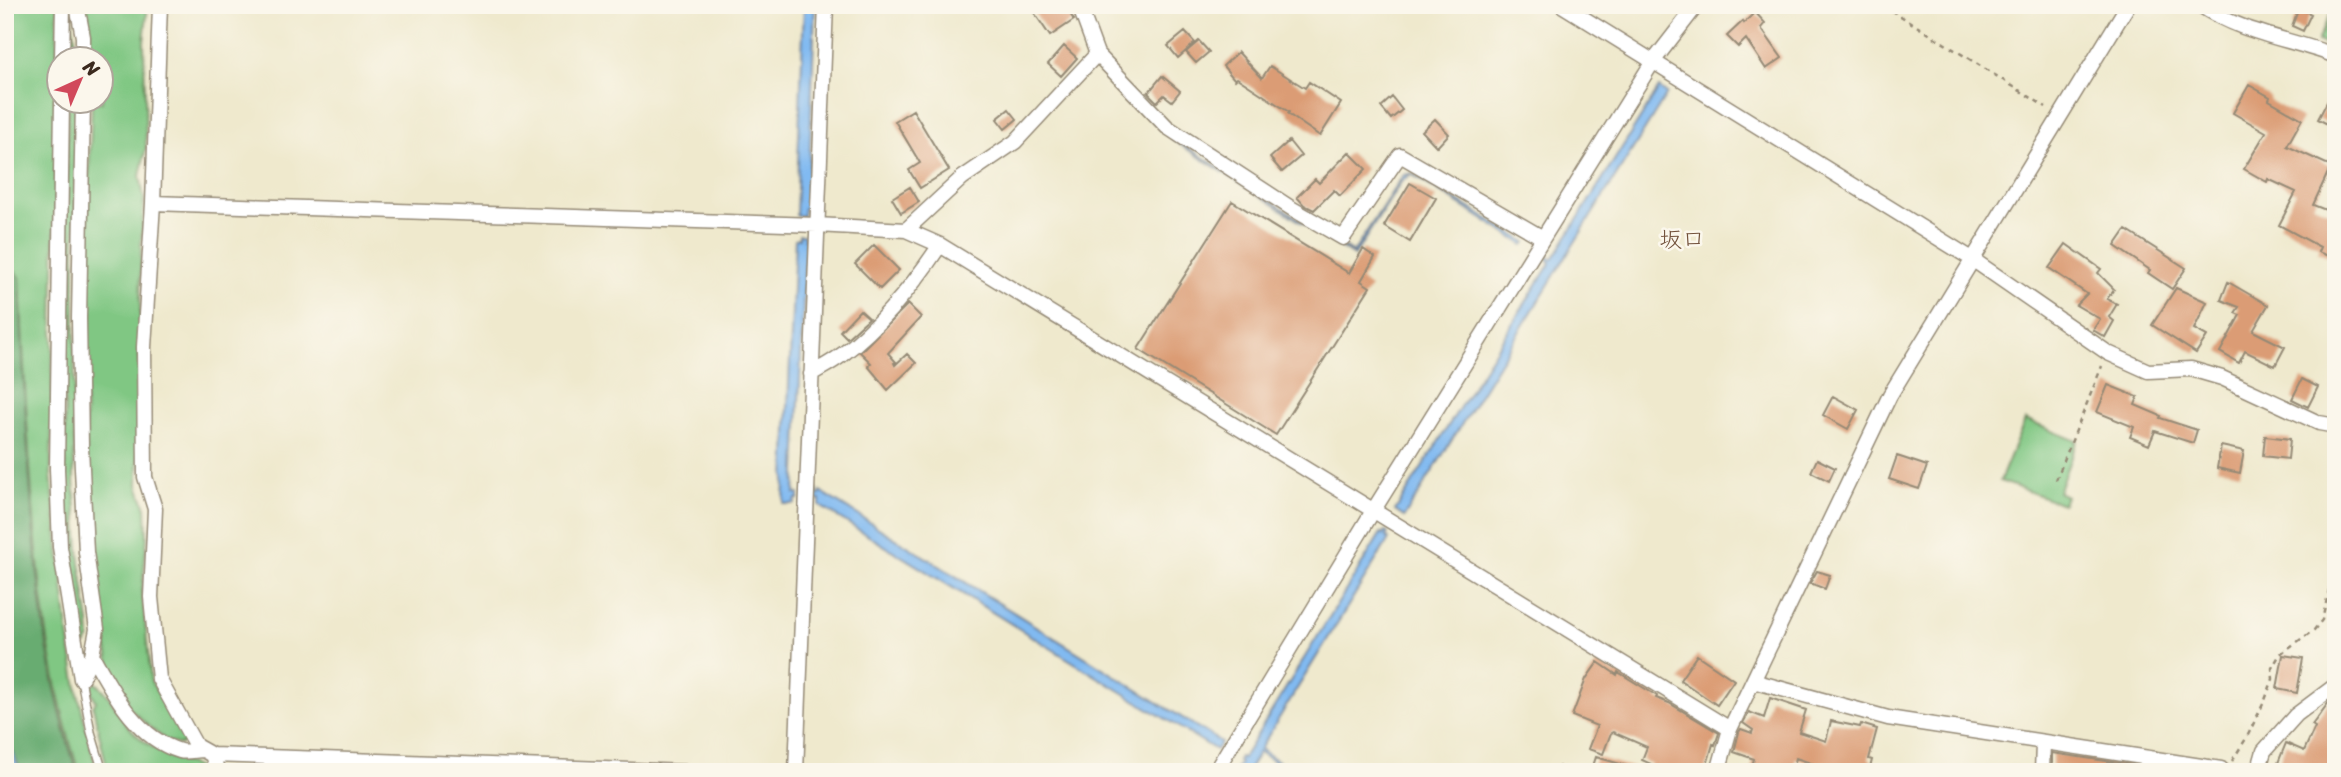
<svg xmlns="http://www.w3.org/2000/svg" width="2341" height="777" font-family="Sriracha,'Klee One',sans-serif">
  <rect width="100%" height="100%" fill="#fbf7ec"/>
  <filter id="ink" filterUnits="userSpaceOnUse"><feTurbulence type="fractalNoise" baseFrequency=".0143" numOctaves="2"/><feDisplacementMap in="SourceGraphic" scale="14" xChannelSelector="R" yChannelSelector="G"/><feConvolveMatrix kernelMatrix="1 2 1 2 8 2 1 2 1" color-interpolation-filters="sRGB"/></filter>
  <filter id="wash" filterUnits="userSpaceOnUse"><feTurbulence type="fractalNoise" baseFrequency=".00686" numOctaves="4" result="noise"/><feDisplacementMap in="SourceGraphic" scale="28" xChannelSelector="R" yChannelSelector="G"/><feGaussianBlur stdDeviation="1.57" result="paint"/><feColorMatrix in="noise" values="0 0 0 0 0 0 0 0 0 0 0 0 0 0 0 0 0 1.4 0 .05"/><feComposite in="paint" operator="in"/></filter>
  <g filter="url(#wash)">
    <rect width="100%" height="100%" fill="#efe9cd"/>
    <path fill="#80c783" stroke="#5e7850" stroke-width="2" d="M5,5H58L51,474L69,639L78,694L97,772H79C51,686 40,595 33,506C27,430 23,354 20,277L5,263Z
      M84,5H148L144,42L146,148L140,176L144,198L141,248L138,485L146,508L147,537L142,592L151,681L184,739V743L179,745L167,741L147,725L123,701L112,680L93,561L85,480L87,226L92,102H102V60L89,59Z
      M2334,5H2336V47L2317,42Z
      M70,12L75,38V59L69,60Z
      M68,102H76L74,480L80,562L89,623L90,638L86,645L83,644L78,635L65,549V301Z
      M2025,420L2077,441L2058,492L2066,496L2063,504L2000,481Z
      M92,681C110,690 116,712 129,727C149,751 182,762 210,772H108L93,707L96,701L90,689Z"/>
    <path fill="#68ac71" stroke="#526b48" stroke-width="2" d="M5,263L20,277C22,355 26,433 32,511C39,599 49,688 77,772H21L5,734Z"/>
    <path fill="#81baf1" stroke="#5e7288" stroke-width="2" d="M804,5H815L808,203L811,204V213H807V208H804L803,216L796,215Z
      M1099,65L1178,141L1353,253L1399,181L1404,175L1412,173L1526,242L1524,245L1411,174L1401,182L1354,256L1176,142L1097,67Z
      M1659,88L1667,94L1404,517L1395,511L1551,262L1547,258L1548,256L1553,259Z
      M799,235H804V239H806L795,494H799V499H796L795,504H784L795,239L799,238Z
      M814,490H817V495H820L821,492L1221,742L1216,750L820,506V500H814Z
      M1385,532L1388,533L1386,537L1389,539L1260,749L1295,772H1290L1259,752L1247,772H1235L1240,763L1238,761L1240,757L1243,758L1381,533L1383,535Z
      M5,734L21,772H5Z"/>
    <g id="blocks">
      <path fill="#db9c75" d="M1029,5H1064L1074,20L1050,36Z
        M2299,8L2311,14L2303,31L2292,26Z
        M1755,12L1765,23L1761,28L1782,58L1766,69L1746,39L1738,47L1727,36L1743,21L1744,23Z
        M1185,32L1195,43L1178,58L1168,46Z
        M1199,41L1209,52L1196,63L1186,52Z
        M1064,46L1077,58L1061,76L1048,64Z
        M1238,52L1262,78L1270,66L1305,88L1309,82L1341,103L1320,136L1288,114L1289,112L1237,78L1235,80L1223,66Z
        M1162,76L1180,91L1172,101L1164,95L1157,102L1148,93Z
        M2249,85L2270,97L2269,100L2302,119L2287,146L2331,166L2313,205L2336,214V259L2318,252L2320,247L2279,225L2296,192L2268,179L2267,182L2244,169L2266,132L2233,113Z
        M2336,85V118L2331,126L2318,119Z
        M1392,97L1402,110L1391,119L1381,107Z
        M1009,109L1017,119L1005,129L997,119Z
        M913,110L949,170L920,188L909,170L920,163L895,121Z
        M1435,119L1449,134L1437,147L1422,131Z
        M1289,141L1301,156L1282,172L1270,158Z
        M1349,152L1366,169L1340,196L1334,190L1314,210L1304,205L1297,197L1315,179L1319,183Z
        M1410,183L1436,198L1410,242L1384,226Z
        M910,187L919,202L901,213L892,198Z
        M1232,201L1349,273L1363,249L1375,257L1361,281L1370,287L1276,435L1138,349Z
        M2126,230L2186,268L2172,289L2148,273L2150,270L2115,246Z
        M2066,244L2101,269L2098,273L2114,289L2107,299L2117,304L2109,317L2114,321L2105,337L2093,330L2100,319L2076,305L2087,294L2049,268Z
        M874,245L899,270L880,289L855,264Z
        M2228,282L2268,305L2253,331L2285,347L2275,366L2245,351L2239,363L2220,352L2240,315L2235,313L2239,307L2221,300Z
        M2176,288L2207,302L2194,329L2207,336L2196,353L2152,325Z
        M908,304L921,317L888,353L896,362L894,363L895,365L907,354L916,363L888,390L868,366L871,363L860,352Z
        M860,310L869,318L847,338L840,331Z
        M2302,379L2318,387L2308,407L2292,399Z
        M2108,385L2138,397L2135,405L2161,416L2160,418L2197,430L2193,443L2155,431L2149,445L2130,437L2134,427L2097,412Z
        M1833,396L1858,410L1848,429L1823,415Z
        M2265,436L2290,439L2288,459L2263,456Z
        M2221,446L2244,451L2240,473L2217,468Z
        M1897,456L1927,466L1919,489L1889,479Z
        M1817,459L1835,468L1829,481L1811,472Z
        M1817,571L1830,575L1825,589L1810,583Z
        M1697,655L1734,680L1717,705L1680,680Z
        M2283,655L2303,658L2297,693L2277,689Z
        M1598,662L1617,675L1618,672L1657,696L1656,698L1669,703L1719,733L1715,745L1713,744L1705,772H1649L1651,764L1642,760L1647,747L1613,732L1611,733L1603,754L1588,749L1597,726L1572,716L1586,679Z
        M2336,697V758L2329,772H2298L2278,763L2286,743L2304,751L2315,727L2312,725L2329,702Z
        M1770,698L1806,710L1799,732L1826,741L1831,721L1860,727L1861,724L1877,729L1869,759L1872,760L1869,772H1837L1796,758L1792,772H1750L1754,759L1734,752L1739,732L1741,729L1752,733L1753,730L1743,723L1749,712L1764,718Z
        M2052,753L2133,765V772H2052Z
        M1596,757L1634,768L1633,772H1591Z"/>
    </g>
  </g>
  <g filter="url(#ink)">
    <use href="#blocks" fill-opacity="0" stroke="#958a76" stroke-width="2"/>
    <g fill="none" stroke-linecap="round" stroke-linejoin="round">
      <g stroke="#958a76" stroke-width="10">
        <path id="service" d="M81,679L91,732L103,772"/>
      </g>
      <g stroke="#958a76" stroke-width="17">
        <path id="minor" d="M77,5L83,37V60
          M160,5L153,203L144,347L145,477L155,509L151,597L159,679L196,746L212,755L687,772
          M1079,5L1097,54L1167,127L1291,208L1343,238L1400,155L1543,238
          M1562,5L1972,259L2108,353L2148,371L2191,369L2222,378L2319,423L2336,426
          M2200,5C2240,33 2291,39 2336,56
          M62,60L63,5
          M62,102L57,469L60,547L81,679
          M153,203L817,225L906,230L940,245L1730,729
          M906,230L962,178L1015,142L1097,54
          M811,374C821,368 833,362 843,354C881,325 914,284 940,245
          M92,655C113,692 136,738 180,751C187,753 195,750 202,750
          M81,679L92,655L97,629L86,552L81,447L79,318L83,102
          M1753,681L1888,718L2221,769
          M212,755L218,772
          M796,772L826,5
          M1215,772L1373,511L1652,63L1697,5
          M1718,772L1730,729L1890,395L2128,5
          M2042,772L2043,743
          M2258,772L2264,751L2296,715L2336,685"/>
      </g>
      <path stroke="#958a76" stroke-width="2.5" stroke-dasharray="5 5" stroke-linecap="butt" d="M1883,5L2046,107
        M2056,480L2102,366
        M2232,761L2247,737L2265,700L2273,679L2272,668L2280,654L2314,630L2322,620L2336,561
        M1558,766L1567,772"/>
      <use href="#service" stroke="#fff" stroke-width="7"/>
      <use href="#minor" stroke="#fff" stroke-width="14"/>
    </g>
  </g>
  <g text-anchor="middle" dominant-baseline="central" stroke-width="5" stroke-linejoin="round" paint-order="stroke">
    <g font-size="23" fill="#73523c" stroke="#fbf7ec">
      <text x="1682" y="239">坂口</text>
    </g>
  </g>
  <rect width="2341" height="777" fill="none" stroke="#fbf7ec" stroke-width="28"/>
  <g transform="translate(80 80) rotate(44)"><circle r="33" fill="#fbf7ec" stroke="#aea59a" stroke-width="2"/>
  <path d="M0-5L12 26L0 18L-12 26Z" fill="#d1495b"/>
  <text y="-10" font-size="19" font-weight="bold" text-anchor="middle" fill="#3b2a1e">N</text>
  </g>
</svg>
